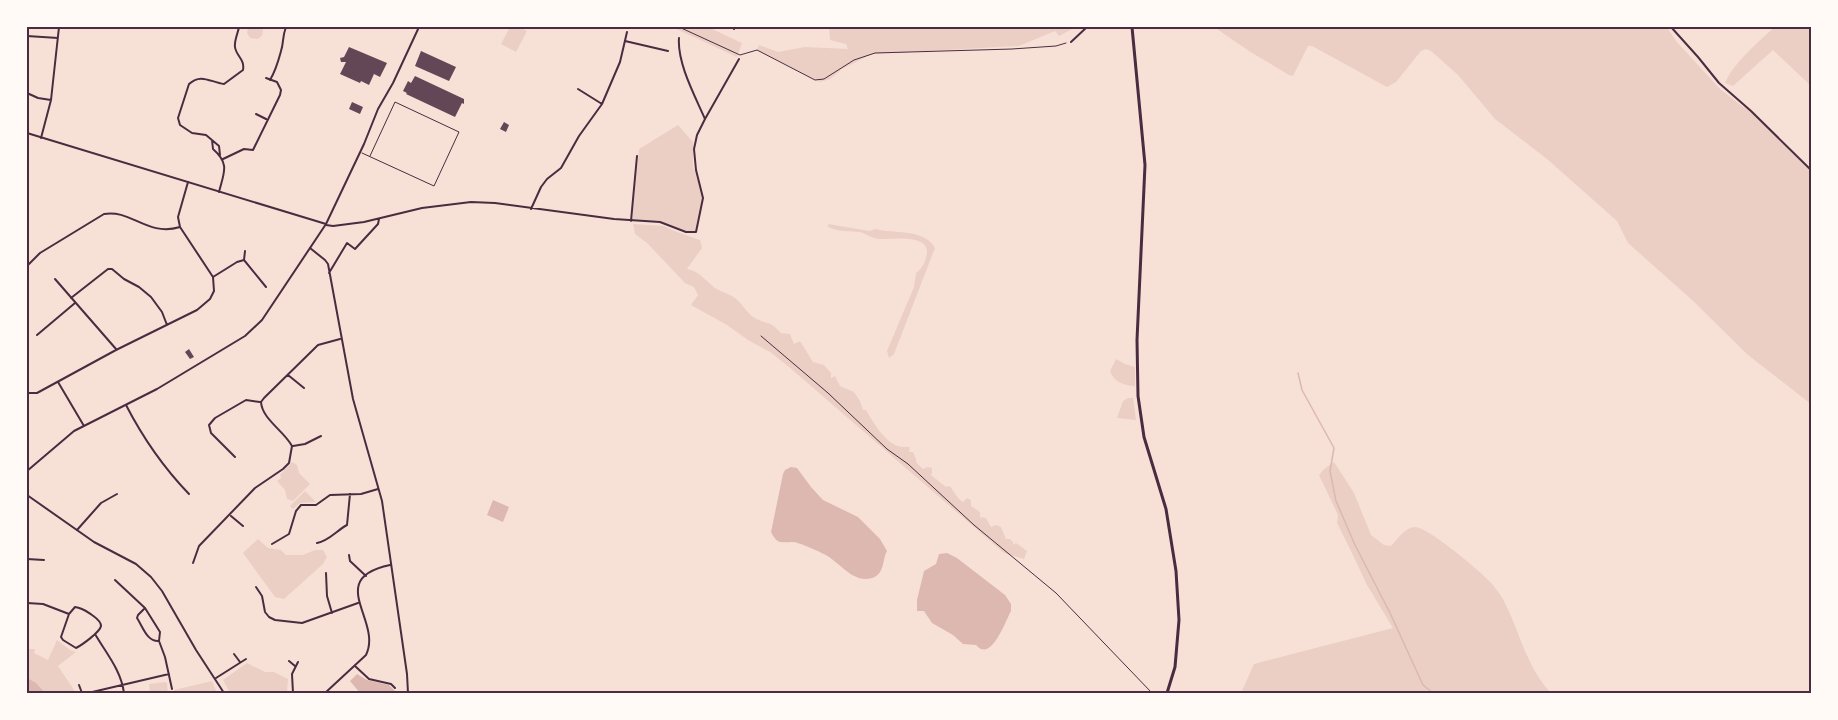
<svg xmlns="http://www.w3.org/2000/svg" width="1838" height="720" font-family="'Sofia Sans Condensed',sans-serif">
  <rect width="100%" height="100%" fill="#f7e1d7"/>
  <path fill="#ebcfc5" d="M248,27H262C264,32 263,37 257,39L250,38L247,33Z
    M510,27H519L527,31L516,52L501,44Z
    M672,27H708L742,43L737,57Z
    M829,27H1076L1059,36L1055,31L1019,46L872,54L842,69L830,79L820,82L757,50L759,45L778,52L805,47L848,49L846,44L830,40Z
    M1214,27H1667L1676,41L1720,89L1742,106L1751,111L1811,170V404L1748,355L1692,300L1628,243L1617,221L1547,159L1495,119L1458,75L1431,51L1426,49L1421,51L1396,82L1387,87L1312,46H1308L1293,76L1289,75L1249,51Z
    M1774,27H1811V86L1773,50L1733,86L1725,83C1733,63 1759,42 1774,27Z
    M678,125L693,142V166L703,198L696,232L692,233L667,224L632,219L639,149Z
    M633,224L664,226L677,232L700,240L702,248L687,269C699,271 706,281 715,288C721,292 731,294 736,299C744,305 747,315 757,319C771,326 769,320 781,333L790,334L794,344L800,341L813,362L824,365L831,373V378L835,376L840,386L854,392L860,401L863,410H866C873,422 882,438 895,445C899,447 905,447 910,447L909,452H913L916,459V462L923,469L927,467L932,468V473L931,475L946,487L950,486L958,498L963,502L967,498L971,500V506L980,512V517L986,518L991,527L996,525L1001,527L1006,539H1010L1013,542V545L1016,543L1027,551L1024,559L1004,553L789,367L770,352L748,340L727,325L691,305L698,295L694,287L685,283L647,243L635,234Z
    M828,224L870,231L875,229C893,234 924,228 935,248L894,354L889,358L887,351L914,287L916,273C922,269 926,261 927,253C928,233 890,240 878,239C872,238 866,234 860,232C849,231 838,232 828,227Z
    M1116,359L1125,364L1135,367V386C1124,386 1113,381 1110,371Z
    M1128,398H1133L1136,420L1117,418L1123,401Z
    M292,462L297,465L299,473L310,484L293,501L287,499L285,490L277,481L281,478L280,475Z
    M1334,462L1354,493L1371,535L1384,545L1391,546C1397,540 1405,527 1415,527C1428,527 1483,573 1492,584C1497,590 1502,597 1505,603C1521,635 1526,666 1551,693H1241L1254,664L1393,628L1367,585L1351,551L1337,523L1338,515L1319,475L1324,469Z
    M305,491L316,502L300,503L293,509L290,506Z
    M258,539L268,548L281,550L286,555H303L315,550H323L327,557L323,564L284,599L275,597L243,553Z
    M57,640L70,650L76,652L58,666L76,693H27V649H35L34,653L48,660Z
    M247,663L265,672H274L288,679L287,693H230L223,680Z
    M212,681L217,693H174V690Z
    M165,682L167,683L168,693H150L149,684Z"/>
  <path fill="#dcb8b0" d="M791,467L797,468L811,487L823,500L858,517L880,539L887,551C882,560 885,574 872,578C853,584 840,562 824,554C818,551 800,543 794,542C782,542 777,545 771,532L783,474L785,470Z
    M493,500L509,507L503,522L487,515Z
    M947,553L957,558L1005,595L1011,604V611C1005,622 991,663 976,645L963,644L953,635L932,623L924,611H917V600L924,571L936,564L939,554Z
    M357,674L367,680L389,685L397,693H360L350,681Z
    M27,678L36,683L45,693H27Z"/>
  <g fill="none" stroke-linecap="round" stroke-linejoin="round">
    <path stroke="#dcb8b0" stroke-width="1.5" d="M1298,373L1302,390L1334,448L1330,471L1336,501L1355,545L1390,613L1423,685L1433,693"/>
  </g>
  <path fill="#644757" d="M349,47L387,63L380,77L374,74L369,85L361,81L360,83L340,74L346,62H341L340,58L344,57Z
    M421,51L456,67L449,81L415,66Z
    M415,76L464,99V104L462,103L455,117L406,94L407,93L403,91L408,81L411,83Z
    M352,102L363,107L360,114L349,109Z
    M504,122L509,125L506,132L500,129Z
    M189,349L194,357L190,359L185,352Z"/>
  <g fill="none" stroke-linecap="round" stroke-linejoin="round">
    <path stroke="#4a2c40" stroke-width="1" d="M679,27L740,55L757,50L815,80L824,79L854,60L875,53L1012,49L1056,46L1066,43
      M761,336L828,393L887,449L908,464L974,525L1056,593L1152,693"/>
    <path stroke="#4a2c40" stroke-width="1" d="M362,153C386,164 410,175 434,186L459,132L395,102L370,156"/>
    <path stroke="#4a2c40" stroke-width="2" d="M1671,27L1698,57L1719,83L1751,111L1811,170
      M734,29L735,27
      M27,36L58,38
      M625,41L668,51
      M1071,42L1087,27
      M270,80C276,70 278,62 281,51C284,42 282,37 286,27
      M578,89L602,104
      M27,93L38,98L51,100
      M256,114L266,119
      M705,119L739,59
      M41,138L51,100L59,27
      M212,140L213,149C230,164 224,172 219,192
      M220,155L219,146L206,135L192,133L180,125L178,118L189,84C201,73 210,82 224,84L243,70C245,59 236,56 235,47C234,41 238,33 239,27
      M223,159L244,149L253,150L280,95L281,90L277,82L266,78
      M531,209L541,187L547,179L561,168L579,136L602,104L620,62L627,32
      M631,221L637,156
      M326,225L333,226L364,222L422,208L471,202L495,203L614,219L660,222L686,232H696L703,198L696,170L694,149L697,135L705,119C695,96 677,63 679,38
      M310,248L325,260L328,264L353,399L382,501L407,674L408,693
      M245,251L244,260L266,287
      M27,266L40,253L104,214C131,209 147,237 180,227
      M329,273L347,243L355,249L378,224L379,219
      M213,277L237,262L244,260
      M55,279L116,349
      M71,298L108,269H112L124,279L139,287L151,297L162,312L167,325
      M37,335L75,303
      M288,375L304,388
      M27,393H37L116,350L197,310L210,299L214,291L213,277L180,227L178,217L188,182
      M126,405C143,438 163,467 189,494
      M293,446L305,444L321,436
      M235,457L211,433L209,425L215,418L246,400L260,402
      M231,516L243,526
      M77,530L101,503L117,494
      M317,543C329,541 336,531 347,525L350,494
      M272,544L289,534L296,511L301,505H316L330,495L361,494L378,489
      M349,555L350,561L366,576
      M27,559L44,560
      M193,563L199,546L255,488L283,469L289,463L292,446C284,431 262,419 261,402L264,398L318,345L340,339
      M326,573L327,596L332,613
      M115,580L145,608
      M256,587L262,596L265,612L269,617L275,620L302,623L358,603
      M27,603L43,604L69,614
      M75,607C83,608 86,611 92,615C96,618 101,621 101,626C100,632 82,645 76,648L63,640L61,637L69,614Z
      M95,634C106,653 121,670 124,693
      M159,641C147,642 143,627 137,618L138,615L145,608L160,632L159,641L165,657L172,689
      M234,654L240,662
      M289,661L295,666
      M355,666L369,679L391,684L395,688
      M216,678L246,659
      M79,685L82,693
      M88,693L169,674
      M293,693L292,674L298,662
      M325,693L366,655C383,621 324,579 390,565"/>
    <path stroke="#4a2c40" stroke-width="2" d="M27,133L326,224
      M58,382L84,426
      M27,471L74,431L157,389L245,336L262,320L326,224L364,144L378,109L393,83L419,27
      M27,495L94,542L136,564L151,577L162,591L196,650L224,693"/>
    <path stroke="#4a2c40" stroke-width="3" d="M1132,27L1145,165L1137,340L1138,396L1144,437L1166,509L1176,571L1179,620L1175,667L1167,693"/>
  </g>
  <rect width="1838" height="720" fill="none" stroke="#fffaf5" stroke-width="57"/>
  <rect x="28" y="28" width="1782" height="664" fill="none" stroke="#4a2c40" stroke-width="2"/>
</svg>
